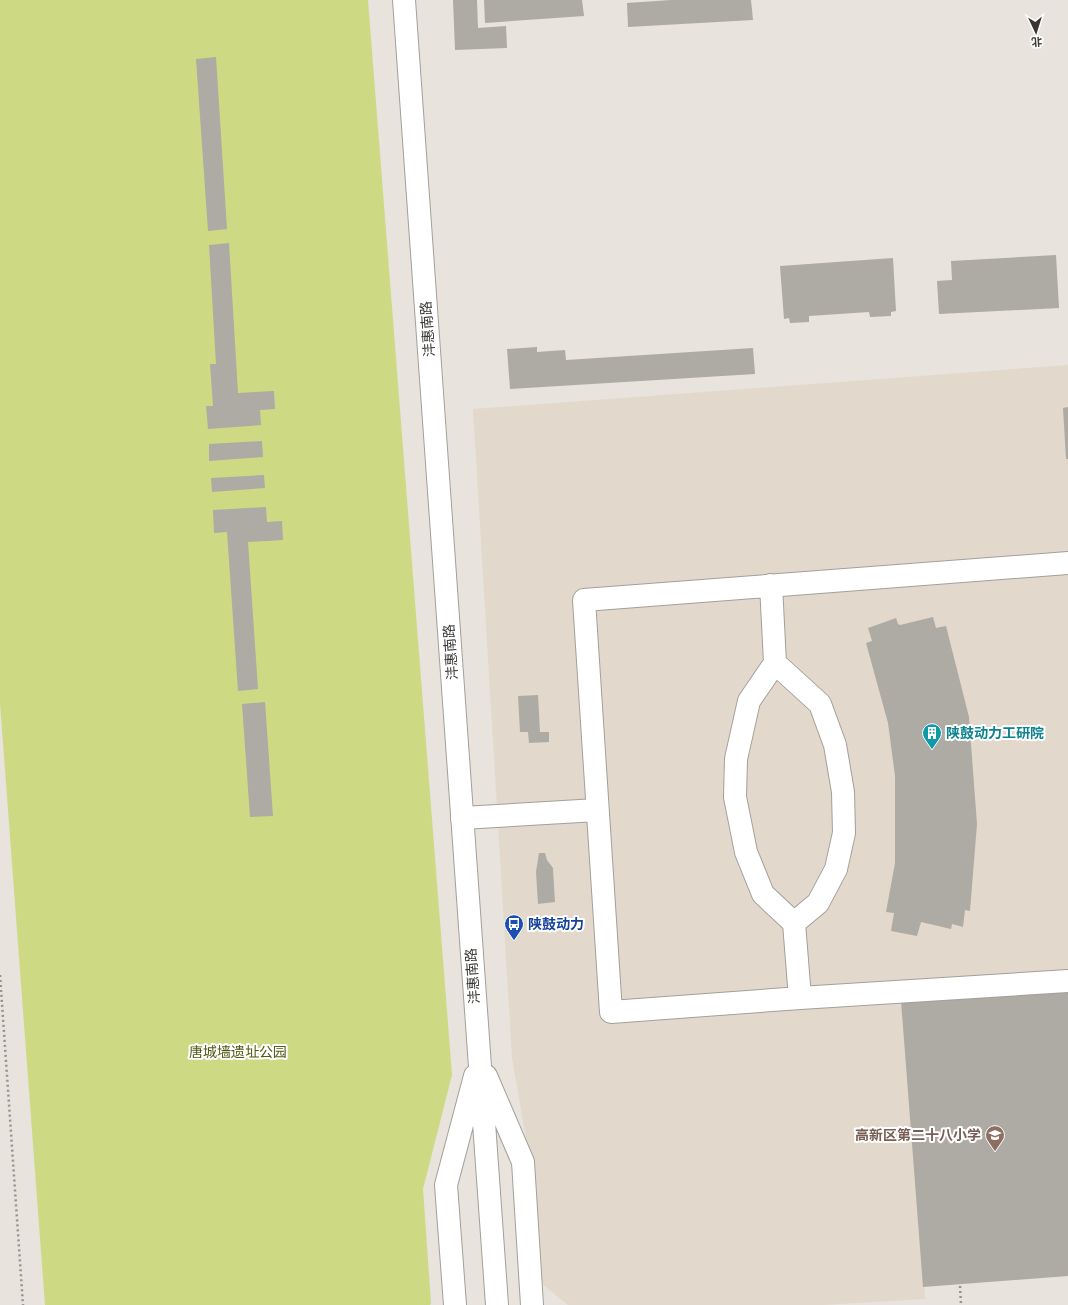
<svg xmlns="http://www.w3.org/2000/svg" width="1068" height="1305" font-family="'Fira Sans','Noto Sans SC',sans-serif">
  <rect width="100%" height="100%" fill="#e8e3dd"/>
  <path fill="#e2d9cc" d="M1068,365V998L908,1010L925,1299L823,1305H568L541,1283L532,1173L512,1058L473,409Z"/>
  <path fill="#cdda83" d="M0,0H368L452,1075L423,1189L431,1303L430,1305H45L0,703Z"/>
  <path fill="#aeaaa4" d="M453,0H477L478,28L506,26L507,48L455,50Z
    M484,0H582L584,16L485,23Z
    M671,0H751L753,20L628,27L627,3Z
    M216,57L227,229L208,231L196,59Z
    M229,243L238,393L274,391L275,409L260,410L261,425L208,429L206,406H213L210,364H216L209,245Z
    M1056,255L1059,308L939,314L937,281L952,280L951,261Z
    M893,258L896,311L891,312V316L870,317L869,312L809,316V322L790,323L789,318L784,319L780,266Z
    M537,347V352L565,350L566,360L753,348L755,374L510,389L507,349Z
    M1068,407V459H1066L1063,408Z
    M262,441L263,457L209,461V444Z
    M264,475L265,488L212,492L211,478Z
    M266,507L267,522L282,521L283,540L248,542L258,689L238,691L227,532L214,533L213,510Z
    M933,617L936,628L946,626L969,717L977,824L970,911L965,910L963,927L952,924L951,929L921,922L917,936L891,931L894,913L886,912L895,863V776L888,723L866,643L872,641L868,628L896,618L898,624L900,625Z
    M538,695L540,732H549V742L529,743L528,732H520L518,696Z
    M265,702L273,816L250,817L242,704Z
    M539,853H545L547,860L553,868L555,902L538,904L536,872Z
    M1068,989V1276L923,1287L901,1001Z"/>
  <g fill="none" stroke-linecap="round" stroke-linejoin="round">
    <g stroke="#a39f99" stroke-width="24">
      <path id="minor" d="M1068,563L584,600L611,1012L800,998L1068,981
        M771,585L775,663L749,701L736,759L735,797L746,852L763,894L794,923L800,998
        M775,663L820,704L835,745L843,792L844,833L836,869L818,903L794,923
        M462,818L597,810"/>
    </g>
    <g stroke="#a39f99" stroke-width="24">
      <path id="primary" d="M404,0L497,1305
        M486,1076L523,1162L532,1305
        M455,1305L446,1185L475,1076"/>
    </g>
    <path stroke="#95918d" stroke-width="2.5" stroke-dasharray="2 3" stroke-linecap="butt" d="M0,975L23,1305
      M960,1286L961,1305"/>
    <use href="#minor" stroke="#fff" stroke-width="22"/>
    <use href="#primary" stroke="#fff" stroke-width="22"/>
  </g>
  <defs>
    <g id="building-pin" transform="scale(1)"><path d="M0 17L-7.5 6A9.5 9.5 0 1 1 7.5 6Z" fill="#0f9aa8" stroke="#fff"/><path d="M-4-6H4V6H1V3H-1V6H-4ZM-2.5-4.3h1.7v1.8h-1.7ZM.8-4.3h1.7v1.8H.8ZM-2.5-1h1.7V.8h-1.7ZM.8-1h1.7V.8H.8Z" fill="#fff"/></g>
    <g id="bus-pin" transform="scale(1)"><path d="M0 17L-7.5 6A9.5 9.5 0 1 1 7.5 6Z" fill="#1a4fb4" stroke="#fff"/><path d="M-5-6H5V4H4V6H2V4H-2V6H-4V4H-5ZM-3.5-4V0h7V-4ZM-3.5 1.2v1.5H-2V1.2ZM2 1.2v1.5H3.5V1.2Z" fill="#fff"/></g>
    <g id="school-pin" transform="scale(1)"><path d="M0 17L-7.5 6A9.5 9.5 0 1 1 7.5 6Z" fill="#8d6e63" stroke="#fff"/><path d="M0-5L7-2L0 1L-7-2ZM-4 1L0 2.5L4 1V4Q0 6-4 4Z" fill="#fff"/></g>
  </defs>
  <g fill-rule="evenodd">
    <use href="#building-pin" x="932" y="733"/>
    <use href="#bus-pin" x="514" y="924"/>
    <use href="#school-pin" x="995" y="1135"/>
  </g>
  <g text-anchor="middle" dominant-baseline="central" stroke-width="4" stroke-linejoin="round" paint-order="stroke">
    <g font-size="14" fill="#383734" stroke="#fff">
      <text transform="translate(428 329) rotate(-94)">沣惠南路</text>
      <text transform="translate(451 652) rotate(-94)">沣惠南路</text>
      <text transform="translate(473 976) rotate(-94)">沣惠南路</text>
    </g>
    <g font-size="14" font-weight="bold" fill="#0d838f" stroke="#fff" text-anchor="start">
      <text x="946" y="733">陕鼓动力工研院</text>
    </g>
    <g font-size="14" font-weight="bold" fill="#164399" stroke="#fff" text-anchor="start">
      <text x="528" y="924">陕鼓动力</text>
    </g>
    <g font-size="14" fill="#515914" stroke="#fff">
      <text x="238" y="1052">唐城墙遗址公园</text>
    </g>
    <g font-size="14" font-weight="bold" fill="#785e54" stroke="#fff" text-anchor="end">
      <text x="981" y="1135">高新区第二十八小学</text>
    </g>
  </g>
  <g transform="translate(1036 32) rotate(176)" stroke="#ffffff" stroke-width="3" paint-order="stroke">
  <path d="M0-3L7 15L0 10L-7 15Z" fill="#383734"/>
  <text y="-6" font-size="11" font-weight="bold" text-anchor="middle" fill="#383734">北</text>
  </g>
</svg>
